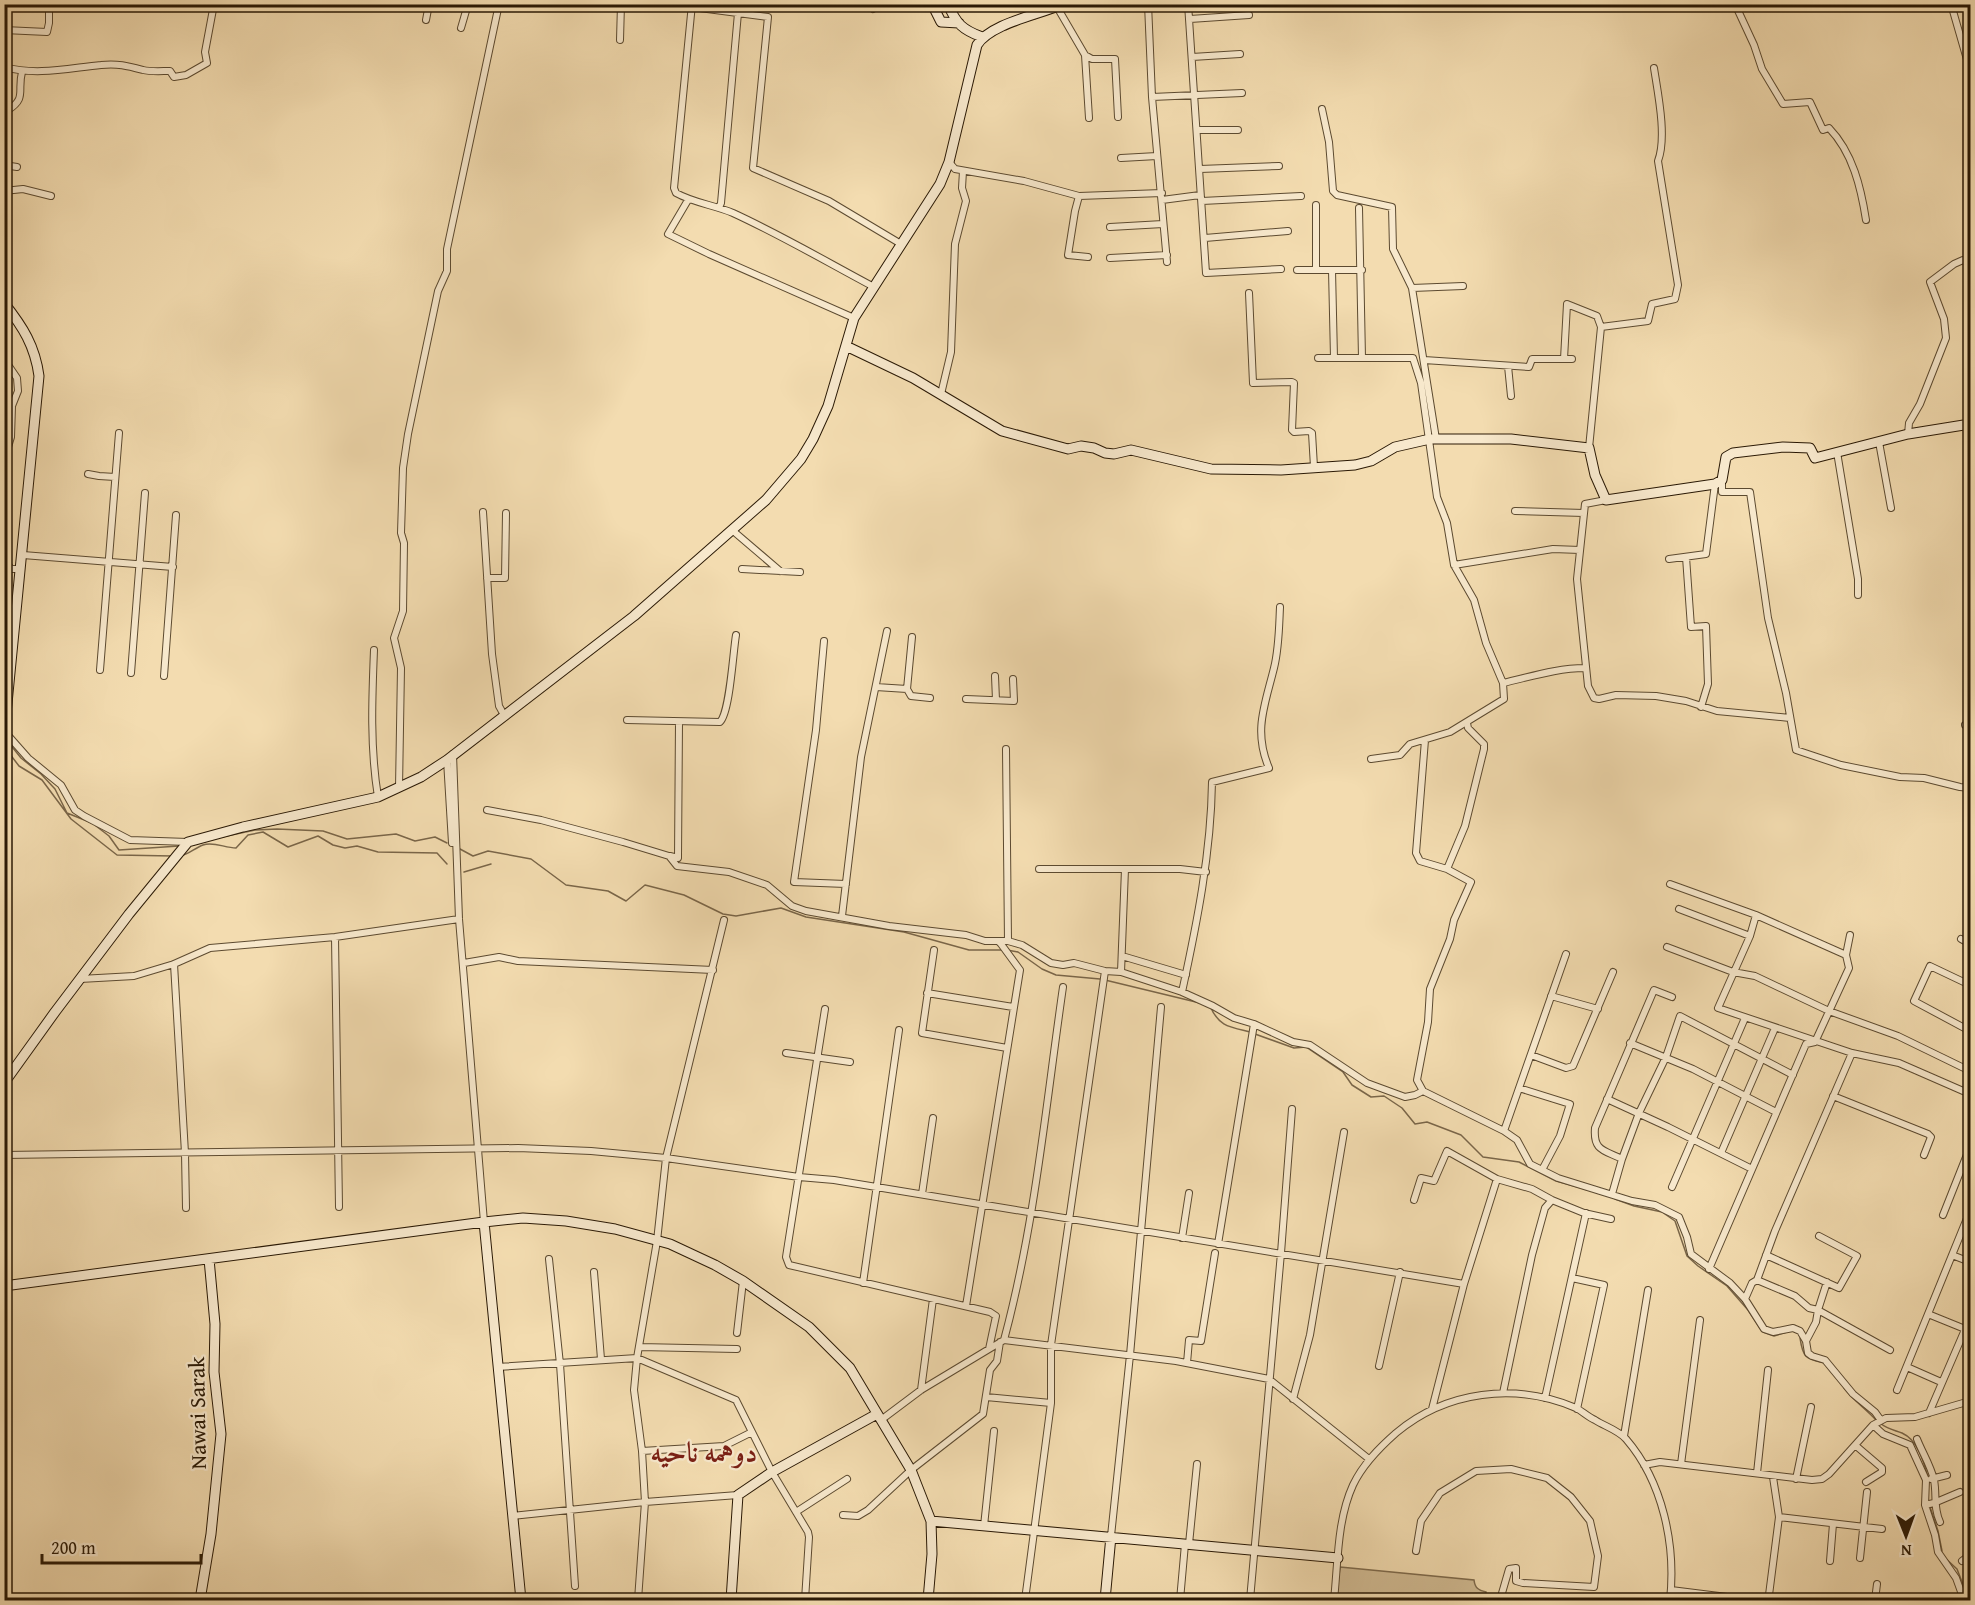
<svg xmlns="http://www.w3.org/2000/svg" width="1975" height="1605" font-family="'Gentium Book Plus',Amiri,serif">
  <rect width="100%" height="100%" fill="#f3dcb0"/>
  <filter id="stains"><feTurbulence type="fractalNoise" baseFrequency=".00333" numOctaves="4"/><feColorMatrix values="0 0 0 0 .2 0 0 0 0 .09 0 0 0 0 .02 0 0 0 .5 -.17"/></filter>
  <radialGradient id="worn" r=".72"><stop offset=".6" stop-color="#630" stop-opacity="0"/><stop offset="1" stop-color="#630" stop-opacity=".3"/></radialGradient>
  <path fill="#d1bb93" stroke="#7e6a4c" stroke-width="1.5" d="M1340,1567L1474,1580C1475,1588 1478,1590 1486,1592L1485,1600H1336Z"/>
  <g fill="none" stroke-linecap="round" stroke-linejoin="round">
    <path stroke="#7a6649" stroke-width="1.5" d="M9,743L21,758L41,774L55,789L67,813L92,823
      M6,749L19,766L42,780L71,819L117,855L173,856
      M96,826L109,836L119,850L179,846
      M222,837L255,830L277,829L323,831L347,839L396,834L415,841L435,837L447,843
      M460,849L473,856L488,851L531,859L566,885L608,891L626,901L645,885L684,895L723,914L736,916L781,908L806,917L904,932L969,950H1003
      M181,856C189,854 195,848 203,845C213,841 225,848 236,848L248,835L263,832L288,847L318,836L333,845L345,848L357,846L378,852L437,853L447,864
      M464,872L491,864
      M1007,950L1018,952L1042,969L1056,975L1100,979
      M1105,980L1200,1003
      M1210,1006C1219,1027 1230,1027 1251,1032
      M1255,1034L1294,1048L1306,1047L1343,1072L1352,1085L1371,1097L1384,1096L1402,1108L1415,1124L1427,1122L1461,1135L1483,1157L1519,1162L1556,1181L1588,1190
      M1615,1199L1634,1206L1662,1212L1675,1221L1687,1256L1698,1266L1727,1286L1748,1310L1760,1328
      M1763,1332L1774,1336L1787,1332
      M1800,1338C1803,1358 1805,1358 1824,1363
      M1844,1388C1853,1400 1866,1409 1876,1420
      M1880,1423C1887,1429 1894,1430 1902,1433C1918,1440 1924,1462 1928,1478
      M1930,1507L1938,1531L1942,1551
      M1945,1558L1957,1569L1969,1600"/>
    <g stroke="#5c4a30" stroke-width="8">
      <path id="street" d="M692,4L674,188L676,193C694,203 714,205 733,213C781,235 827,262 874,287
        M870,4L873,9
        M1030,4L1035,15
        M1148,4L1152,97L1167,262
        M1188,4L1206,273L1281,269
        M1735,4L1754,45L1762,69L1783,104L1810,102L1823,130L1829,128C1853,153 1861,188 1866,220
        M1951,4L1970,70
        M692,7L768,17L753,168L829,201L901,244
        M1057,7L1085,55L1092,59H1115L1118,117
        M1190,19L1249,15
        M426,20L429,4
        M461,28L468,4
        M4,30L47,32L49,23V4
        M620,40L621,4
        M1085,55L1089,118
        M1192,57L1240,54
        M4,67C37,76 69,68 101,65C117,63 128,66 143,70C151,72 162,71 170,71L174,77L186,75L207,63L205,52L214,4
        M1152,97L1242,93
        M1322,109L1329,142L1333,191L1337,195L1392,207L1393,249L1412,288L1436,439
        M4,119H7L8,110C27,98 17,91 22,72
        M1197,130H1238
        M1121,158L1157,156
        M949,162L955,169L1024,181L1079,196L1162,193
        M4,165L17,167
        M1200,169L1279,166
        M4,191L23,189L51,196
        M1079,196L1075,211L1068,255L1088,257
        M688,200L668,234L709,254L854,318
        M1162,200L1200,195
        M1202,201L1301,196
        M1316,205V270
        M719,208L721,203L738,13
        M1359,208L1362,358
        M1110,227L1163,224
        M1205,238L1288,231
        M1110,258L1167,255
        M1297,270H1362
        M1332,270L1334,358
        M1412,288L1463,286
        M1249,293L1253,383L1292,382L1294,383L1292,430L1294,432L1309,431L1312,433L1314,467
        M1318,358H1413L1421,383L1437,497L1447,523L1454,565L1474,600L1486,643L1503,683L1504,699L1450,732L1410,744L1400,755L1371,759
        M4,359L17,378L18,391L12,406L11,437L4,460
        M1564,359L1567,304L1597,316L1601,327
        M1424,360L1529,367L1532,359H1572
        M1508,366L1511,396
        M941,394L951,352L955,244L966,201L962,188L963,171
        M1908,434L1909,423L1920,404L1946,338L1944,319L1930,282L1954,264L1963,260L1970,265
        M1879,442L1891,508
        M1589,448L1601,327L1648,321L1652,304L1675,299L1678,285L1658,161C1667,137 1658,94 1654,68
        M1837,452L1858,579V595
        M88,474L99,476L115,477
        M1722,480V492H1750L1768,618L1786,693L1796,750L1841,765L1900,777L1924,778L1960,787L1970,788
        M1606,500L1585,504L1577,579L1588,686L1594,698L1599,699L1616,695L1656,696L1686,701L1717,711L1790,718
        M1515,511L1584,513
        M483,512L492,654L499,706L504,715
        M732,530L780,571
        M23,555L173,567
        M1686,557L1691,627L1706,626L1708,684L1701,707
        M4,559L11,569H21
        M1669,559L1706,554L1715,484
        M1454,565L1553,549L1580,550
        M742,569L800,572
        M487,578H505L506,513
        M4,624L16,625
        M824,641L816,730L794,882L846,884
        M374,650C372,699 370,748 378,797
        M100,670L119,433
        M131,673L145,493
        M164,676L176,515
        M995,676L996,700
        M1503,683C1530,677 1557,668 1585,668
        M876,687L907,689L911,696L930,698
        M907,689L912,637
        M966,699L1014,701L1013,679
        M627,720L720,722C730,712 733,652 736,635
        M1467,723L1468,728L1484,744V749L1465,826L1447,869L1471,882L1454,920L1450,939L1430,989L1428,1022L1417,1080L1423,1091L1504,1131L1517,1140L1530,1164L1558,1178L1632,1201L1655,1205L1679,1217L1687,1237L1691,1254L1730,1283L1745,1299L1764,1329L1773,1332L1793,1328L1800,1331L1806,1341L1808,1353L1812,1356L1825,1360L1853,1394L1875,1412L1880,1419
        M1965,725L1970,724
        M5,732L28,758L61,785L75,810L84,816L130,840L188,842
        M1425,740L1416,853L1420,861L1447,869
        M1006,749L1008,941
        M453,754L459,919L484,1222
        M447,760L452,843
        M399,788L401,668L394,638L403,611L404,543L401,533L403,468L408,434L438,291L447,271V249L499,4
        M487,810L541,820L623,842L669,856L677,866L729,872L767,885L792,906L806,911L889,926L966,935L985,941H998L1001,944L1020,970L966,1306
        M670,856L678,858L679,722
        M1039,869H1180L1206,872
        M1670,884L1756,915L1846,955
        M1679,909L1750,936
        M1756,915L1750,936L1718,1008L1852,1053L1899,1063L1970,1094
        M842,916L861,757L887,631
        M335,937L339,1207
        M1961,939L1970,944
        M998,941H1008L1022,945L1051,963L1063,965L1074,963L1105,971L1121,972L1182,992L1213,1006L1234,1018L1254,1024L1293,1042L1310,1045L1367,1083L1405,1097L1415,1095L1423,1091
        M1667,947L1733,972L1755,976L1829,1011L1898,1036L1970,1071
        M934,950L922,1033L1007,1048
        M1122,956L1186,975
        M464,963L499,957L518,961L713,970
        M174,964L185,1153L186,1208
        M1121,972L1125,869
        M80,979L134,976L174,964L210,948L335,937L459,919
        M1970,985L1930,966L1914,1001L1970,1031
        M1182,992C1197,923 1211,853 1212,782L1269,768C1253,731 1265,705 1274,668C1279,648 1279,628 1280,607
        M927,993L1013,1007
        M1551,996L1598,1009
        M825,1009L786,1257L789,1265L990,1312L996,1316L989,1349
        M1630,1043L1693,1069L1776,1112
        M786,1053L850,1062
        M1531,1055L1566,1068L1573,1066L1613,972
        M1519,1088L1570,1104L1560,1136L1542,1170
        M1833,1096L1928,1134L1931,1137L1924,1155
        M1607,1099L1668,1127L1752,1169
        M1504,1131L1566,954
        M1721,1153L1775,1028
        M4,1155L518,1148L591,1151L666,1158L799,1177L834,1180L1464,1284
        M1622,1159C1604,1150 1593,1151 1595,1128L1654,990L1672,997
        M1962,1169L1970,1172
        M1672,1187L1745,1018
        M922,1194L933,1118
        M1612,1194L1622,1159L1639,1113L1666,1057L1680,1016L1793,1075
        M1414,1200L1421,1178L1434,1181L1447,1151L1497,1179L1532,1189L1552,1200L1584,1213L1611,1219
        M1943,1215L1970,1147
        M1182,1238L1189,1193
        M1218,1244L1254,1024
        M1766,1255L1839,1288L1857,1256L1819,1236
        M1952,1255L1970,1262
        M549,1259L560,1364L575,1586
        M1709,1269L1806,1044L1815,1042L1849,968L1846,955L1850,935
        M594,1272L601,1359
        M1572,1278L1604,1285L1577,1409
        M1757,1280L1795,1296L1809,1308L1818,1310L1890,1350
        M863,1283L899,1030
        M1745,1299L1752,1283L1757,1280L1775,1231L1852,1053
        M1928,1314L1965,1329
        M737,1333L743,1281
        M1004,1340C1035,1225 1046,1104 1063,987
        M1806,1341L1816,1322L1818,1310L1827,1282
        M639,1347L737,1349
        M1187,1363L1189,1340L1201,1341L1215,1253
        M1379,1366L1400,1272
        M497,1367L637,1358L736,1400L772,1472L808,1532L809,1537L805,1600
        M1907,1367L1941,1382
        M921,1390L933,1299
        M1897,1390L1970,1211
        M1503,1393L1532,1255L1545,1208L1552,1200
        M986,1397L1051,1403
        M1545,1398L1586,1213
        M1293,1399L1310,1335L1344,1132
        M1432,1409L1464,1284L1497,1179
        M1929,1413L1970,1318
        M881,1420L921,1390L1004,1340L1176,1361L1269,1379L1369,1459
        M1873,1425L1883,1434L1910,1445L1926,1480L1925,1505L1935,1535L1938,1552L1956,1578L1964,1600
        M1624,1436L1648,1290
        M1917,1439C1922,1452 1931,1466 1934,1480C1937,1495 1933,1507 1940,1522
        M1855,1445L1882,1468V1472L1866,1482
        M642,1451L724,1446L752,1432
        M1681,1464L1700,1320
        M1644,1465L1660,1462L1812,1480L1822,1479L1829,1474L1873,1425L1886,1418L1915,1417L1970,1401
        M1757,1473L1768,1370
        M1796,1479L1811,1407
        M1931,1479L1947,1475
        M1925,1505L1934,1503L1960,1492
        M796,1512L847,1479
        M843,1515L858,1516L868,1510L911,1470L983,1414L990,1370L997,1361L1000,1342
        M512,1516L645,1502L738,1495
        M1779,1517L1882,1529
        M984,1526L994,1431
        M1111,1536L1130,1355L1161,1007
        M1189,1544L1197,1464
        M1416,1551L1421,1521L1440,1493L1476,1471L1511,1469L1547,1478L1571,1497L1590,1521L1598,1556L1594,1587L1523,1583L1516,1581V1568L1509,1569L1500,1600
        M1860,1558L1867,1492
        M1830,1561L1833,1524
        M1962,1561L1970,1555
        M1671,1590L1751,1600
        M638,1600L645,1502L642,1451L634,1390L637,1358L657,1241L666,1158L724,920
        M1025,1600L1051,1403V1345L1105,971
        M1180,1600L1185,1544
        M1250,1600L1281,1253L1292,1109
        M1334,1600C1338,1563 1337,1520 1353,1485C1363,1464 1379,1448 1396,1433C1446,1391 1515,1382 1576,1408C1582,1411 1588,1417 1595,1420C1604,1426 1618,1430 1626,1439C1663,1482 1676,1545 1670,1600
        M1763,1600L1769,1595L1779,1517L1773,1477
        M1875,1600L1877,1584"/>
    </g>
    <g stroke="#2a1905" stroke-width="11">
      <path id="secondary" d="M932,4L941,22L959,23
        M948,4C956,24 963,30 982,37
        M4,303C23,327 35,346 39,376L4,734
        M846,346L913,378L1002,431L1068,449L1081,446L1094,448L1105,453L1114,454L1131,450L1211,469L1281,470L1355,465L1371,461L1395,447L1430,439H1511L1589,448L1595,475L1606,500L1715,484L1722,480L1726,457L1733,453L1783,447L1810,448L1815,458L1908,434L1970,424
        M4,1083L55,1012L129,914L188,842L243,827L378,797L421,777L447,760L634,616L766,500L801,459L813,439L828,406L854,318L940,184L949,162L977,45C991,23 1039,15 1063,4
        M484,1222L523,1218L566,1221L615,1229L670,1244L715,1265L743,1281L809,1327L850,1368L911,1470L931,1521L932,1554L928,1600
        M4,1286L484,1222L521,1600
        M931,1521L1338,1558
        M200,1600L211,1534L221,1434L214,1372L215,1324L209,1259
        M731,1600L738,1495L772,1472L877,1414
        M1105,1600L1111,1536"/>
    </g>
    <use href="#street" stroke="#f7e8cc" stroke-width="6"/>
    <use href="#secondary" stroke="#f7e8cc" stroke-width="9"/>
  </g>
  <g text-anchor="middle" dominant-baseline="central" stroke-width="4.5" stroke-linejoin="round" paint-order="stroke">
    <g font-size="22" fill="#2a1905" stroke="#f7e8cc">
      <text transform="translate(197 1413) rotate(-91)">Nawai Sarak</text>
    </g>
    <g font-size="28" font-weight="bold" fill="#7a1f14" stroke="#f7e8cc">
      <text x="704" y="1451">دوهمه ناحیه</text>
    </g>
  </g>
  <rect width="1975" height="1605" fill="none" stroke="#f3dcb0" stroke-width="24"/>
  <rect x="6" y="6" width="1963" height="1593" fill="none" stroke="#2a1905" stroke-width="3"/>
  <rect x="12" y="12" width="1951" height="1581" fill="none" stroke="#2a1905" stroke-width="1.5"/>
  <g transform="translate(1906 1536) rotate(179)" stroke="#f7e8cc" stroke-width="4.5" paint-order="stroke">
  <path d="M0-4.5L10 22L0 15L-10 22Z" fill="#2a1905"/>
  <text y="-9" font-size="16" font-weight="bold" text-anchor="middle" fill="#2a1905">N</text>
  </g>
  <path d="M42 1554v9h159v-9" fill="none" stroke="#2a1905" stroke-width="3"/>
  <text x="51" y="1554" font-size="18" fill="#2a1905" stroke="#f7e8cc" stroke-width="4.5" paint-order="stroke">200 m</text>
  <rect width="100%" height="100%" filter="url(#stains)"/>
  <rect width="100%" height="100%" fill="url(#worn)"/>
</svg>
